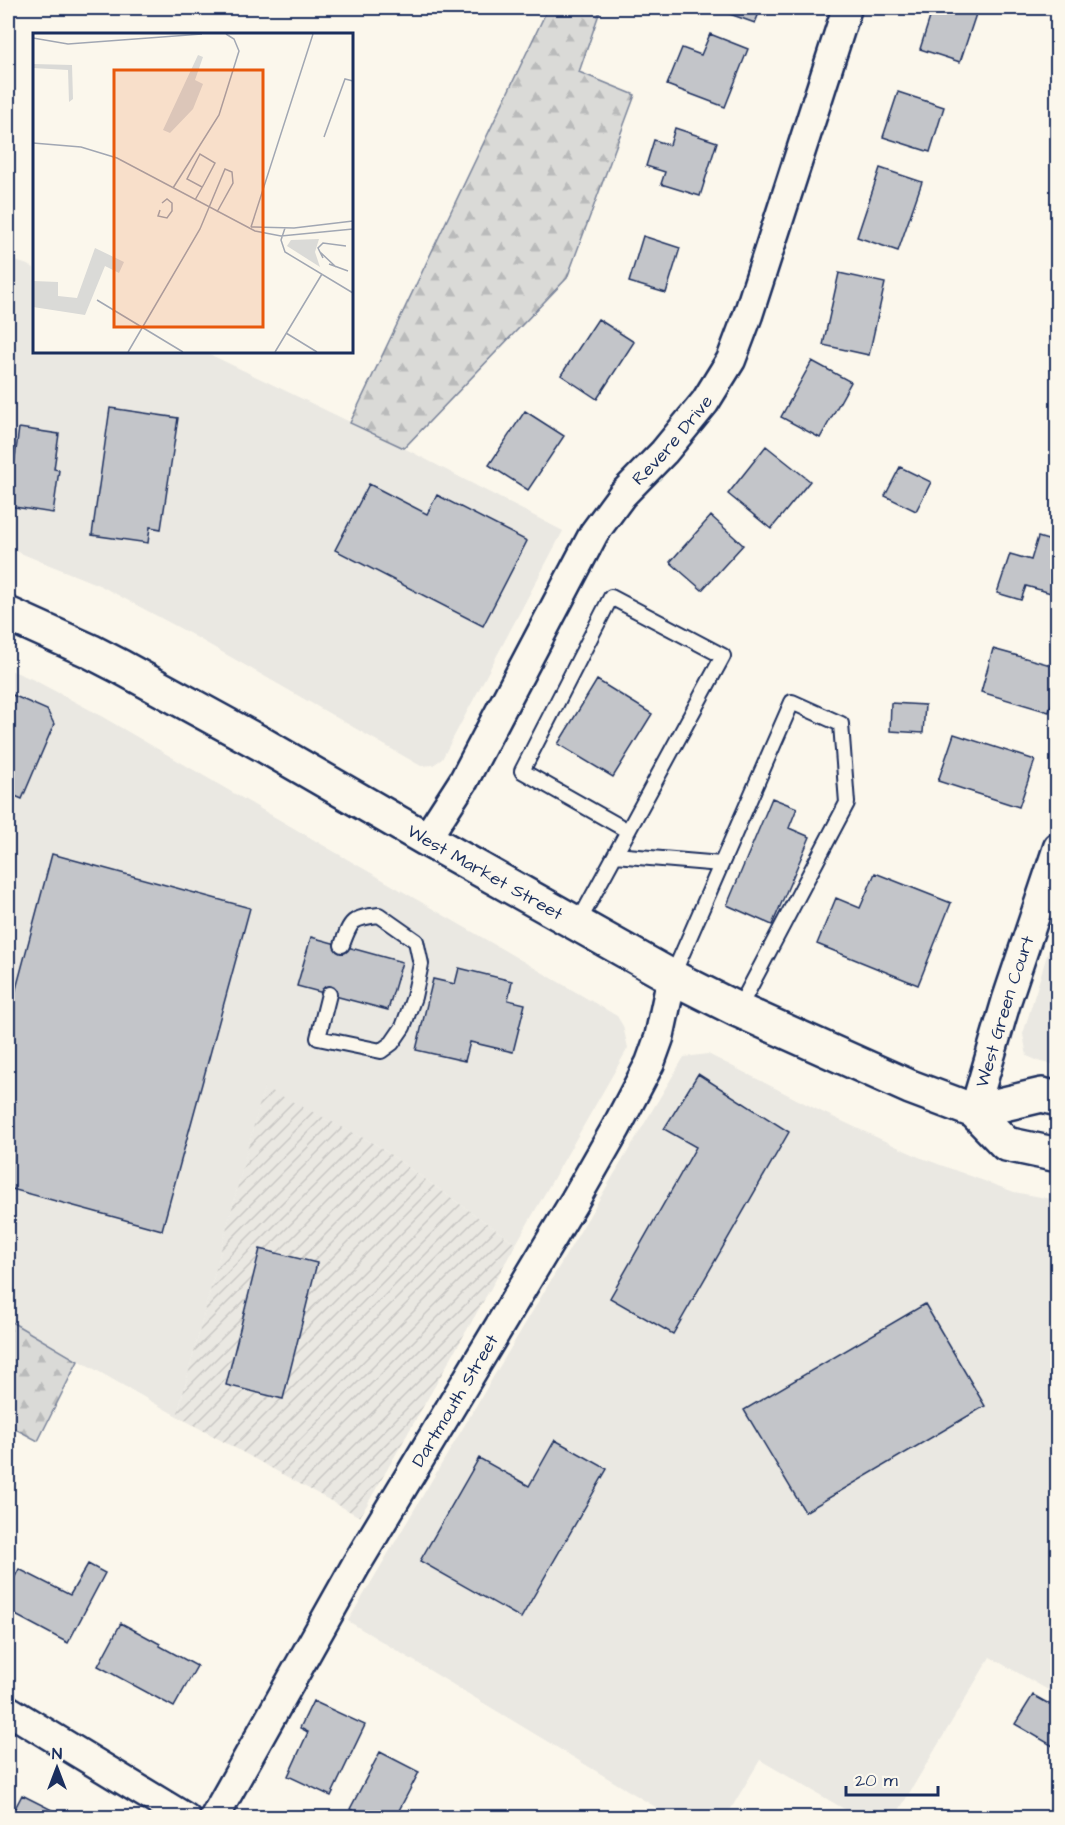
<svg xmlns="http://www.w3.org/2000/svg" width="1065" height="1825" font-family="'Architects Daughter',sans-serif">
  <defs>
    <pattern id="industrial-furrows" width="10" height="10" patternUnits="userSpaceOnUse" patternTransform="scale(1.5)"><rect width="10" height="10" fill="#eae8e2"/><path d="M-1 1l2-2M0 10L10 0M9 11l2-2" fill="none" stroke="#c8c7c4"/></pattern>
    <pattern id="forest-firs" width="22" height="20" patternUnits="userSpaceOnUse" patternTransform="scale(1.5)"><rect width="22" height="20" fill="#dadad7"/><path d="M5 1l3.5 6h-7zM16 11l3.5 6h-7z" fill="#babbbb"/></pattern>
  </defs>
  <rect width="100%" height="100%" fill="#fbf7ec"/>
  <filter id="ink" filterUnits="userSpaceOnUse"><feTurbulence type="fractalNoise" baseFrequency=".0167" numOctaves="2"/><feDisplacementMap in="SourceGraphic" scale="12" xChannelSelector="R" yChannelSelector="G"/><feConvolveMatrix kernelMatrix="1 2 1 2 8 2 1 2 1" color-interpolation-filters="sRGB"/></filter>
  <g filter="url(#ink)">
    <path fill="#eae8e2" d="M8,259L25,264L34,268V351H203L404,448L563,531L442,759L433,765L421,766L187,632L101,586L8,548Z
      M8,669L34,680L94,712L617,1016L623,1026L628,1048L516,1244L377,1145L264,1088L177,1416L8,1320Z
      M1057,922L1058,1065H1057L1041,1062L1027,1056L1023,1034Z
      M708,1054L818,1110L919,1157L1014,1192L1057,1200V1695L990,1657L895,1817H858L760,1760L726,1817H672L348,1621L684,1057Z"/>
    <path fill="url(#industrial-furrows)" d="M264,1087L377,1145L516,1244L360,1517L177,1416Z"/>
    <path fill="url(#forest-firs)" stroke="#7a849a" stroke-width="1.5" d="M548,8H601L579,72L635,95L567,278L404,448L350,423Z
      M8,1320L78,1361L38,1441L8,1425Z"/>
    <path fill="#c3c5c9" stroke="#1b2f5e" stroke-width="1.5" d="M713,8H761L755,23Z
      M933,8H978L960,62L920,49Z
      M710,34L748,49L725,107L667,85L682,48L701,55Z
      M898,92L944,107L930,152L883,137Z
      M675,128L717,142L700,196L661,184L665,172L646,166L654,140L670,145Z
      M880,168L922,182L898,251L857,237Z
      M643,236L680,248L666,293L629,282Z
      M839,273L885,283L869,355L823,345Z
      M598,319L634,342L597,399L561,375Z
      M812,361L851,382L820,438L781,417Z
      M110,408L178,418L161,529L150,527L148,543L92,535Z
      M525,411L564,436L528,490L489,465Z
      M19,428L59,434L54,469L59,470L53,513L8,506V471L9,464L14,465Z
      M766,446L810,481L771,529L728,494Z
      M900,467L931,482L916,511L885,496Z
      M369,484L427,514L437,495L527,541L483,626L335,550Z
      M711,516L743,545L702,590L670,562Z
      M1038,537L1058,543V595L1026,586L1021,600L997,593L1010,554L1031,560Z
      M993,649L1058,667V683L1049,712L981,692Z
      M597,680L652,714L613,777L558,744Z
      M8,693L47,710L54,724L22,799L8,793Z
      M891,703L925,705L923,733L890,731Z
      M954,734L1035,760L1019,807L938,781Z
      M772,798L797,808L789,828L810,837L772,925L727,905Z
      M52,854L250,908L162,1230L8,1188V1019Z
      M875,873L951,903L918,985L817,944L836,898L860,908Z
      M311,937L402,962L388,1010L297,986Z
      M459,968L512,981L508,1000L525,1004L513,1052L470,1042L465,1061L416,1050L433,979L455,984Z
      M698,1074L789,1132L673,1334L610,1298L696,1147L664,1129Z
      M260,1249L317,1263L283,1399L226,1385Z
      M925,1304L985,1406L805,1512L744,1410Z
      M555,1440L607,1469L521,1618L420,1561L479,1458L529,1486Z
      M88,1564L105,1573L68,1643L8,1611V1590L19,1569L70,1595Z
      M121,1623L160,1644V1646L197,1666L174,1707L98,1666Z
      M1033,1695L1058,1709V1749L1015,1724Z
      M313,1701L365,1725L331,1796L288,1776L308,1732L300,1728Z
      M380,1752L419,1772L395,1818H367L350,1809Z
      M22,1795L64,1816L63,1818H10Z"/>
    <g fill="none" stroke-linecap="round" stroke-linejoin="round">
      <g stroke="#1b2f5e" stroke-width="18">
        <path id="lane" d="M615,855L721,864
          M577,925L723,656L611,597L522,771L628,831
          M672,977L792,702L841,724L847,803L738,1010
          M329,994L318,1038L381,1051L392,1043L403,1027L414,997L421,964L416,941L379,915C352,918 351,920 342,945"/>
      </g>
      <g stroke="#1b2f5e" stroke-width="33">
        <g id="street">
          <path id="s1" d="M426,839L464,780L594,533L622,495L664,452L705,402L731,360L748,315L847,8"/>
          <path id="s2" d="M974,1111L1007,999L1058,847"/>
          <path d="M8,1710L186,1818"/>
          <path id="s3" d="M214,1818L356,1565L575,1200L616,1128L650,1063L659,1038L672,977"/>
        </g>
      </g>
      <g stroke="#1b2f5e" stroke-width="38">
        <g id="primary">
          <path id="s4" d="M8,614L90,651L121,667L260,743L426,839L672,977L738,1010L910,1087L974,1111L1006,1144L1058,1155"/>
          <path d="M974,1111L1042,1095L1058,1099"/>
        </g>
      </g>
      <use href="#lane" stroke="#fbf7ec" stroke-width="14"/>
      <use href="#street" stroke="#fbf7ec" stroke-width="28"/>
      <use href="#primary" stroke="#fbf7ec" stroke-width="33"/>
    </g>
  </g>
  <g text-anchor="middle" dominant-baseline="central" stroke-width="4.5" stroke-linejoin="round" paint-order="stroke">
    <g font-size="18" fill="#1b2f5e" stroke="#fbf7ec">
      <text stroke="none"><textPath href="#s1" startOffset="471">Revere Drive</textPath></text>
      <text stroke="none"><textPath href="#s4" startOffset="543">West Market Street</textPath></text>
      <text stroke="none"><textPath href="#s2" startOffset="104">West Green Court</textPath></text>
      <text stroke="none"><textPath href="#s3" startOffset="482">Dartmouth Street</textPath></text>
    </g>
  </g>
  <g transform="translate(33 33)">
    <rect width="320" height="320" fill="#fbf7ec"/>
    <path d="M286,206L282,219L287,234L254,213L258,207Z" fill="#dadad7"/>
    <path d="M165,22L170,24L162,47L170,51L160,76L137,100L130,97ZM0,31L39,32L40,66L36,69L35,37L0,35ZM62,215L91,229L86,240L72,233L52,282L0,274V248L25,249V263L44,265Z" fill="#dadad7"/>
    <path fill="none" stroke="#a1a7b3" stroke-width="1.5" d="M0,5L35,11L169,1M291,104L312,46L320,48M0,110L48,114L84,125L222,198L248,203L320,196M140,155L186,82L206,18L201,6L193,1M162,167L171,151L182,130L167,121L154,146L169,154M127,177L125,183L134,185L139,178V170L134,166L129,170M218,194L280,1M218,194L261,195L320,188M252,195L248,207L252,219L320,260M287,219L303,234M290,225L285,215L290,210L313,213M296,231L315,238M64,267L150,319M253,300L284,319M95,319L167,196L192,136L199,139L200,150L184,179M242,319L289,241"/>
    <path fill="#e8590c" fill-opacity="0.15" stroke="#e8590c" stroke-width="3" d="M81,37H230V294H81Z"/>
    <rect width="320" height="320" fill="none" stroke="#1b2f5e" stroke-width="3"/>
  </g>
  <rect width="1065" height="1825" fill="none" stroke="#fbf7ec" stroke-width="30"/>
  <rect x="15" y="15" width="1035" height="1795" fill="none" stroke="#1b2f5e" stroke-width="2" filter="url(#ink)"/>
  <g transform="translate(57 1768)" stroke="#fbf7ec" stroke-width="4.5" paint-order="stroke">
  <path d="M0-4.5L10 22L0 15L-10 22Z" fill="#1b2f5e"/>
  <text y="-9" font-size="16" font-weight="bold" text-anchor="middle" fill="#1b2f5e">N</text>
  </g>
  <path d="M846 1786v9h92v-9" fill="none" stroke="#1b2f5e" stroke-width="3"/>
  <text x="855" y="1786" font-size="18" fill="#1b2f5e" stroke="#fbf7ec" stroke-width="4.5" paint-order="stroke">20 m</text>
</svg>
